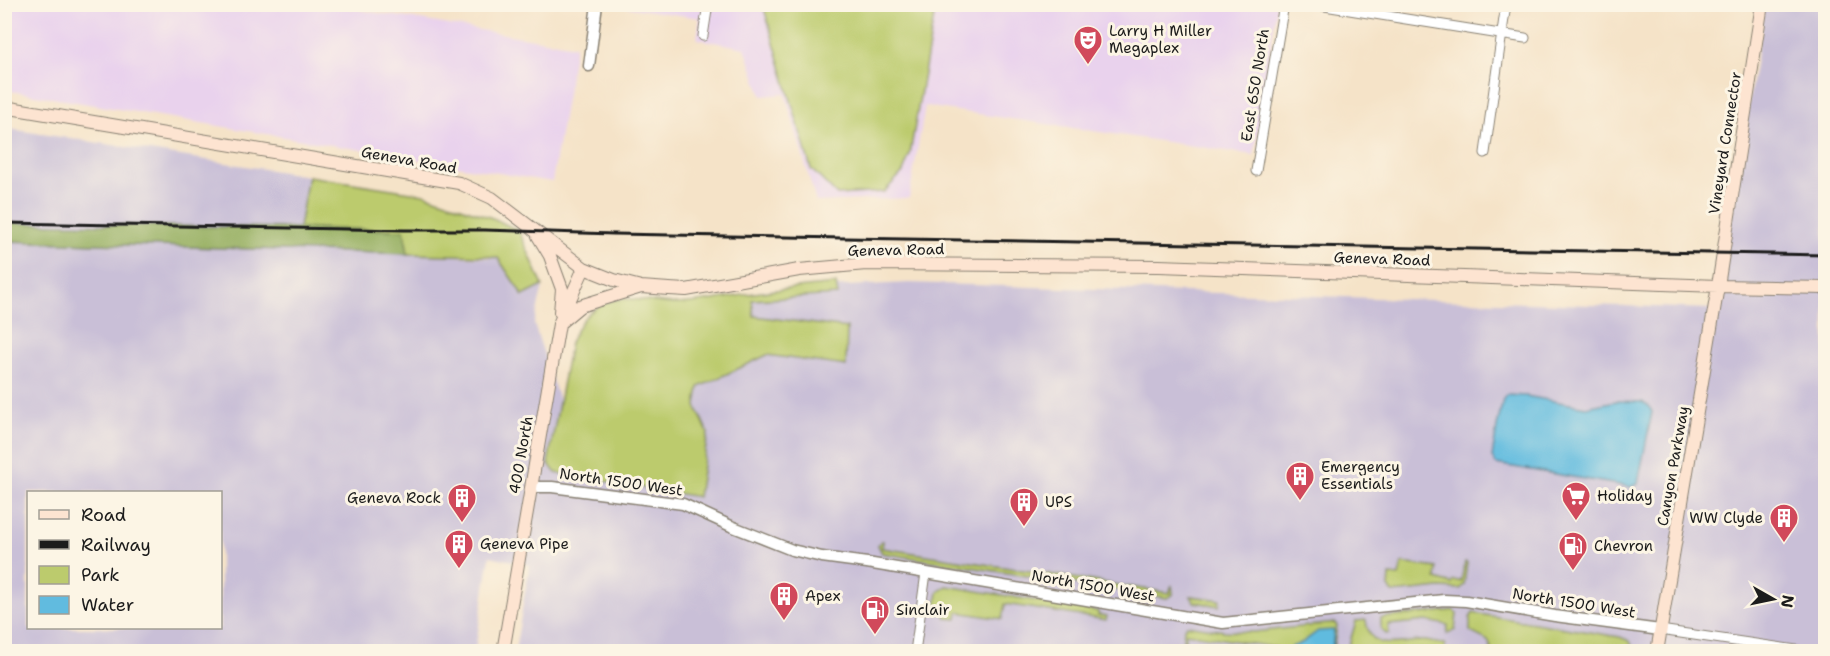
<svg xmlns="http://www.w3.org/2000/svg" width="1830" height="656" font-family="'Shantell Sans',sans-serif">
  <rect width="100%" height="100%" fill="#fcf5e5"/>
  <filter id="ink" filterUnits="userSpaceOnUse"><feTurbulence type="fractalNoise" baseFrequency=".0167" numOctaves="2"/><feDisplacementMap in="SourceGraphic" scale="12" xChannelSelector="R" yChannelSelector="G"/><feConvolveMatrix kernelMatrix="1 2 1 2 8 2 1 2 1" color-interpolation-filters="sRGB"/></filter>
  <filter id="wash" filterUnits="userSpaceOnUse"><feTurbulence type="fractalNoise" baseFrequency=".008" numOctaves="4" result="noise"/><feDisplacementMap in="SourceGraphic" scale="24" xChannelSelector="R" yChannelSelector="G"/><feGaussianBlur stdDeviation="1.35" result="paint"/><feColorMatrix in="noise" values="0 0 0 0 0 0 0 0 0 0 0 0 0 0 0 0 0 1.4 0 .05"/><feComposite in="paint" operator="in"/></filter>
  <g filter="url(#wash)">
    <rect width="100%" height="100%" fill="#f5e3c8"/>
    <path fill="#e9d2ed" d="M605,4L1277,5L1254,155L925,106L909,198L816,202L785,94L762,96L745,48L697,39L700,18Z
      M4,5H330L575,46L552,182L5,90Z"/>
    <path fill="#c9bfd7" fill-rule="evenodd" d="M1765,5H1825V651H515L530,565L490,556L475,651H5L4,128L308,176L299,228L409,254L498,258L523,295L543,286L534,324L569,431L689,304L768,290L909,283L1714,309ZM28,492H220V628H28Z"/>
    <path fill="#bccb6d" stroke="#6c7444" stroke-width="1.5" d="M763,5H936L910,154L903,172L884,192L837,195L811,169Z
      M308,176L424,194L495,219L519,231L543,286L523,296L498,258L486,256L408,254L404,230L299,228Z
      M836,284L838,295L752,300L754,316L847,328L846,366L767,355L699,387L696,406L708,433L698,497L556,473L548,463L570,343C579,322 588,309 610,301C627,295 656,304 675,304C704,303 733,296 762,292C786,288 811,287 836,284Z
      M881,541H883L882,548L1169,593L1172,585L1173,594L1167,598L882,553L878,545Z
      M1465,562L1467,563L1464,585L1460,589L1440,588L1393,593L1389,588L1390,575L1399,576L1402,563L1437,568L1436,579L1452,584L1453,581H1461Z
      M947,586L1098,611V615L1107,616L1106,620L1005,604L1002,619L958,612L957,619L946,618L945,614L935,612L938,592Z
      M1191,596L1220,600L1219,606L1194,602Z
      M1454,610L1457,614L1455,630L1447,634L1448,625L1426,621L1388,625L1389,633L1386,634L1381,629V618Z
      M1473,613L1620,637L1630,641L1634,651H1491C1491,636 1479,639 1470,631V618Z
      M1366,620C1370,656 1400,640 1426,641C1432,642 1439,644 1445,644L1444,651L1401,650V652H1347L1356,621Z
      M1335,623L1337,626L1333,651H1278V648L1186,633L1185,641H1183L1184,628L1187,625L1225,631L1254,632Z"/>
    <path fill="#95af60" stroke="#58663e" stroke-width="1.5" d="M5,223L404,230L408,254L5,241Z"/>
    <path fill="#61bbdf" stroke="#3e6c7e" stroke-width="1.5" d="M1507,395L1526,396L1586,407L1616,401L1642,402L1648,405L1652,412L1638,483L1631,487L1496,464L1492,457L1497,427L1503,399Z
      M1334,630L1332,651H1283L1303,642L1318,631Z"/>
  </g>
  <g filter="url(#ink)">
    <g fill="none" stroke-linecap="round" stroke-linejoin="round">
      <g stroke="#888072" stroke-width="11">
        <path id="minor" d="M1312,4L1525,38
          M703,36L708,4
          M1485,153L1506,4
          M1256,171L1284,4
          M1660,630L1810,652
          M915,652L926,573"/>
      </g>
      <g stroke="#888072" stroke-width="13">
        <path id="tertiary" d="M589,66L597,4
          M531,487H552L683,504L731,526L792,550L822,557L867,563L1223,623L1444,600L1466,601L1555,616L1660,630"/>
      </g>
      <g stroke="#888072" stroke-width="14">
        <path id="secondary" d="M4,107L459,183L492,198L584,268L614,280L641,287L669,289L686,290L799,270L866,264L1159,266L1718,286L1826,288
          M538,236L550,256L562,289L560,312
          M562,321L580,306L641,287
          M503,652L559,324L584,268
          M1657,652L1718,286L1762,4"/>
      </g>
      <use href="#minor" stroke="#fff" stroke-width="9"/>
      <use href="#tertiary" stroke="#fff" stroke-width="10"/>
      <use href="#secondary" stroke="#fde4d1" stroke-width="12"/>
      <path stroke="#1c1c1c" stroke-width="3" d="M4,223L404,230H484L614,234L1826,255"/>
    </g>
  </g>
  <defs>
    <g id="theatre-pin" transform="scale(1.5)"><path d="M0 17L-7.5 6A9.5 9.5 0 1 1 7.5 6Z" fill="#d1495b" stroke="#fcf5e5"/><path d="M-5-5.5Q0-4 5-5.5V0Q5 5 0 6Q-5 5-5 0ZM-3.3-2.5H-1v1.5H-3.3ZM1-2.5H3.3v1.5H1ZM-2.8 1Q0 5.5 2.8 1Z" fill="#fff"/></g>
    <g id="building-pin" transform="scale(1.5)"><path d="M0 17L-7.5 6A9.5 9.5 0 1 1 7.5 6Z" fill="#d1495b" stroke="#fcf5e5"/><path d="M-4-6H4V6H1V3H-1V6H-4ZM-2.5-4.3h1.7v1.8h-1.7ZM.8-4.3h1.7v1.8H.8ZM-2.5-1h1.7V.8h-1.7ZM.8-1h1.7V.8H.8Z" fill="#fff"/></g>
    <g id="supermarket-pin" transform="scale(1.5)"><path d="M0 17L-7.5 6A9.5 9.5 0 1 1 7.5 6Z" fill="#d1495b" stroke="#fcf5e5"/><path d="M-6-5.5h2.5l.6 2H6L4.5 2H-2.5L-4.4-4H-6ZM-1.5 3.2a1.3 1.3 0 1 0 .1 0ZM3 3.2a1.3 1.3 0 1 0 .1 0Z" fill="#fff"/></g>
    <g id="fuel-pin" transform="scale(1.5)"><path d="M0 17L-7.5 6A9.5 9.5 0 1 1 7.5 6Z" fill="#d1495b" stroke="#fcf5e5"/><path d="M-5.5-6h7V0h2V4h1.3V-2.5L3-4.5l.8-.8L6-3V5H2.5V1h-1V6h-7ZM-4.2-4.7v3.2H.2V-4.7Z" fill="#fff"/></g>
  </defs>
  <g fill-rule="evenodd">
    <use href="#theatre-pin" x="1088" y="40"/>
    <use href="#building-pin" x="1300" y="476"/>
    <use href="#supermarket-pin" x="1576" y="496"/>
    <use href="#building-pin" x="462" y="498"/>
    <use href="#building-pin" x="1024" y="502"/>
    <use href="#building-pin" x="1784" y="518"/>
    <use href="#building-pin" x="459" y="544"/>
    <use href="#fuel-pin" x="1573" y="546"/>
    <use href="#building-pin" x="784" y="596"/>
    <use href="#fuel-pin" x="875" y="610"/>
  </g>
  <g text-anchor="middle" dominant-baseline="central" stroke-width="6" stroke-linejoin="round" paint-order="stroke">
    <g font-size="15" fill="#1c1c1c" stroke="#fcf5e5" text-anchor="start">
      <text x="1109" y="31">Larry H Miller<tspan x="1109" dy="17">Megaplex</tspan></text>
      <text x="1321" y="467">Emergency<tspan x="1321" dy="17">Essentials</tspan></text>
      <text x="1597" y="496">Holiday</text>
      <text x="441" y="498" text-anchor="end">Geneva Rock</text>
      <text x="1045" y="502">UPS</text>
      <text x="1763" y="518" text-anchor="end">WW Clyde</text>
      <text x="480" y="544">Geneva Pipe</text>
      <text x="1594" y="546">Chevron</text>
      <text x="805" y="596">Apex</text>
      <text x="896" y="610">Sinclair</text>
    </g>
    <g font-size="15" fill="#1c1c1c" stroke="#fcf5e5">
      <text transform="translate(1255 85) rotate(-81)">East 650 North</text>
      <text transform="translate(1725 143) rotate(-81)">Vineyard Connector</text>
      <text transform="translate(409 160) rotate(10)">Geneva Road</text>
      <text transform="translate(896 250) rotate(-1)">Geneva Road</text>
      <text transform="translate(1382 259) rotate(2)">Geneva Road</text>
      <text transform="translate(521 455) rotate(-80)">400 North</text>
      <text transform="translate(1673 466) rotate(-80)">Canyon Parkway</text>
      <text transform="translate(621 482) rotate(8)">North 1500 West</text>
      <text transform="translate(1093 586) rotate(10)">North 1500 West</text>
      <text transform="translate(1574 603) rotate(9)">North 1500 West</text>
    </g>
  </g>
  <rect width="1830" height="656" fill="none" stroke="#fcf5e5" stroke-width="24"/>
  <rect x="27" y="491" width="195" height="138" fill="#fcf5e5" stroke="#a29e95" stroke-width="1.5"/>
  <rect x="39" y="510" width="30" height="9" fill="#fde4d1" stroke="#a29e95" stroke-width="1.5"/>
  <text x="81" y="521" font-size="18" fill="#1c1c1c">Road</text>
  <rect x="39" y="540" width="30" height="9" fill="#1c1c1c" stroke="#a29e95" stroke-width="1.5"/>
  <text x="81" y="551" font-size="18" fill="#1c1c1c">Railway</text>
  <rect x="39" y="566" width="30" height="18" fill="#bccb6d" stroke="#a29e95" stroke-width="1.5"/>
  <text x="81" y="581" font-size="18" fill="#1c1c1c">Park</text>
  <rect x="39" y="596" width="30" height="18" fill="#61bbdf" stroke="#a29e95" stroke-width="1.5"/>
  <text x="81" y="611" font-size="18" fill="#1c1c1c">Water</text>
  <g transform="translate(1773 599) rotate(99)" stroke="#fcf5e5" stroke-width="4.5" paint-order="stroke">
  <path d="M0-4.5L10 22L0 15L-10 22Z" fill="#1c1c1c"/>
  <text y="-9" font-size="16" font-weight="bold" text-anchor="middle" fill="#1c1c1c">N</text>
  </g>
</svg>
